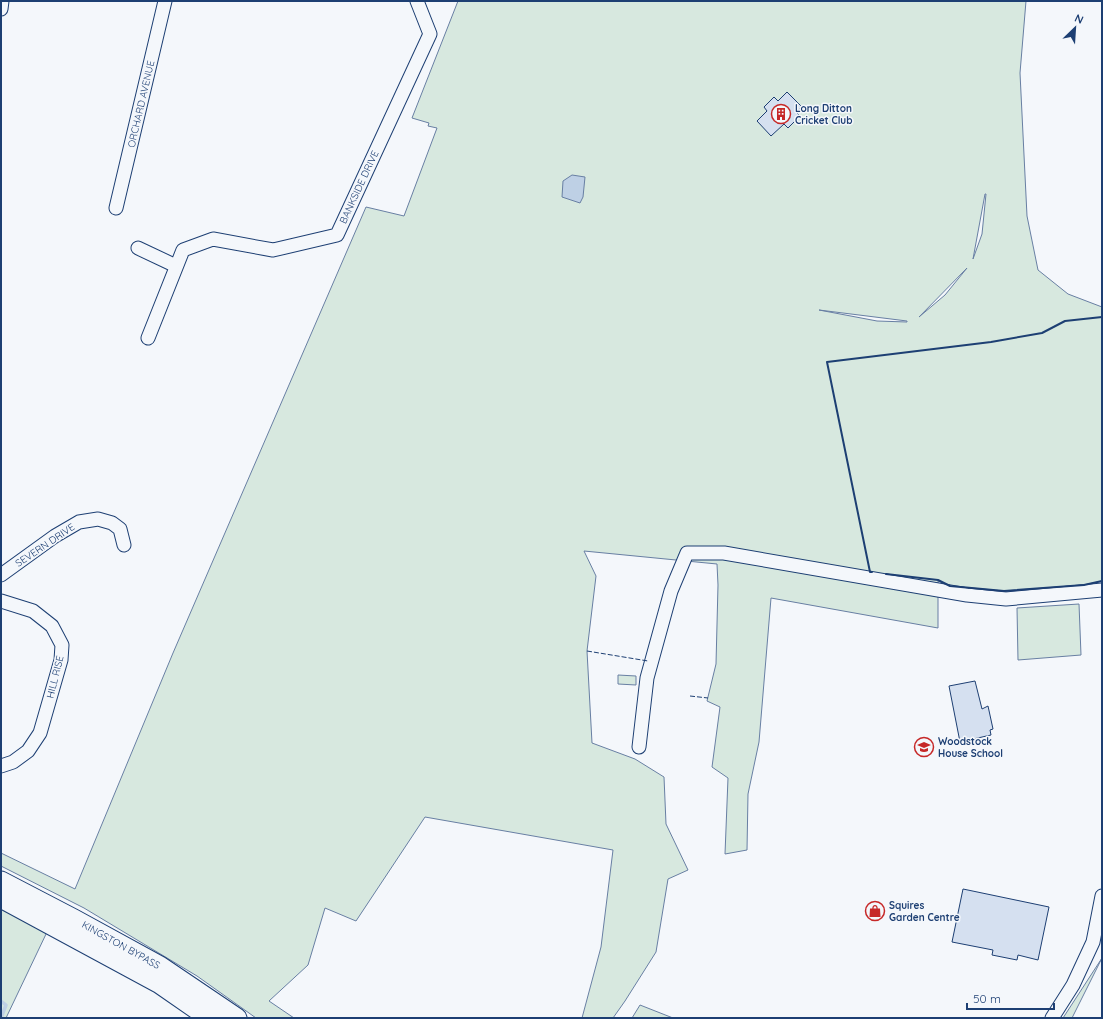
<svg xmlns="http://www.w3.org/2000/svg" width="1103" height="1019" font-family="Quicksand,sans-serif">
  <rect width="100%" height="100%" fill="#f4f7fb"/>
  <path fill="#d7e8df" stroke="#687fa3" fill-rule="evenodd" d="M458,1H1026L1020,73L1024,155L1027,216L1038,270L1068,294L1102,307V581L1084,585L1004,591L950,586L938,581V628L771,598L759,742L748,794L747,850L725,854L728,778L712,767L720,707L707,701L716,664L718,585L717,564L584,551L596,576L587,651L592,743L635,759L664,777L666,824L688,870L668,879L656,952L625,1001L613,1018H582L601,947L613,850L425,817L356,921L325,908L308,965L269,1001L294,1018H256L197,976L84,908L1,866V853L75,889L173,653L366,207L404,216L437,128L428,126L429,123L412,118ZM986,194L982,234L973,259L985,194ZM967,268L945,295L919,317ZM819,310L907,321V322L877,321Z
    M1079,604L1081,655L1018,660L1017,608Z
    M618,675L636,676V685L618,684Z
    M1,908L47,932L6,1018H1Z
    M1102,958L1072,1018H1063Z
    M640,1005L673,1018H632Z"/>
  <path fill="#bed0e5" stroke="#687fa3" d="M572,175L585,177L583,197L580,203L562,197L563,181Z"/>
  <g fill="none" stroke-linecap="round" stroke-linejoin="round">
    <path stroke="#bed0e5" stroke-width="3.5" d="M1,1001L6,1005L1,1018"/>
  </g>
  <path fill="#d5e0f0" stroke="#1d3f73" d="M787,92L802,107L796,112L800,116L788,128L784,124L771,136L757,121L767,111L764,107L774,97L778,101Z
    M975,681L982,709L988,706L993,729L990,730L991,735L960,742L949,686Z
    M963,889L1049,907L1038,960L1018,955L1017,960L992,955L993,950L952,942Z"/>
  <g fill="none" stroke-linecap="round" stroke-linejoin="round">
    <g stroke="#1d3f73" stroke-width="15">
      <path id="minor" d="M1,9L2,1
        M116,208L165,1
        M138,248L176,266
        M148,338L183,250L213,239L273,250L337,235L430,34L417,1
        M1,575L55,536L79,522L98,519L112,523L120,529L124,545
        M1,601L33,611L52,626L62,645L61,660L40,733L28,751L13,762L1,766
        M639,747L647,678L671,591L687,553H724L967,595L1006,599L1102,590
        M1052,1018L1073,985L1093,942L1102,896"/>
    </g>
    <g stroke="#1d3f73" stroke-width="21">
      <path id="highway" d="M1,881L74,919L160,966L237,1018
        M1,898L160,984L209,1018"/>
    </g>
    <use href="#minor" stroke="#f4f7fb" stroke-width="13"/>
    <use href="#highway" stroke="#f4f7fb" stroke-width="19"/>
    <path stroke="#1d3f73" stroke-width="1" stroke-dasharray="5 2" stroke-linecap="butt" d="M587,651L648,661
      M690,696L708,698"/>
    <path stroke="#1d3f73" stroke-width="2" d="M872,572H870L827,362L991,342L1042,333L1065,321L1102,317
      M886,574L938,580L950,586L1004,591L1084,585L1102,581"/>
  </g>
  <defs>
    <g id="building-ring" transform="scale(1)"><circle r="9.5" fill="#f4f7fb" stroke="#c62828" stroke-width="1.5"/><path d="M-4-6H4V6H1V3H-1V6H-4ZM-2.5-4.3h1.7v1.8h-1.7ZM.8-4.3h1.7v1.8H.8ZM-2.5-1h1.7V.8h-1.7ZM.8-1h1.7V.8H.8Z" fill="#c62828"/></g>
    <g id="school-ring" transform="scale(1)"><circle r="9.5" fill="#f4f7fb" stroke="#c62828" stroke-width="1.5"/><path d="M0-5L7-2L0 1L-7-2ZM-4 1L0 2.5L4 1V4Q0 6-4 4Z" fill="#c62828"/></g>
    <g id="shop-ring" transform="scale(1)"><circle r="9.5" fill="#f4f7fb" stroke="#c62828" stroke-width="1.5"/><path d="M-5-2.5h2.3a2.7 3.5 0 0 1 5.4 0H5L5.5 6h-11ZM-1.5-2.5h3a1.5 2.3 0 0 0-3 0Z" fill="#c62828"/></g>
  </defs>
  <g fill-rule="evenodd">
    <use href="#building-ring" x="781" y="114"/>
    <use href="#school-ring" x="924" y="747"/>
    <use href="#shop-ring" x="875" y="911"/>
  </g>
  <g text-anchor="middle" dominant-baseline="central" stroke-width="3" stroke-linejoin="round" paint-order="stroke">
    <g font-size="10" fill="#1d3f73" stroke="#f4f7fb">
      <text transform="translate(141 104) rotate(-77)">ORCHARD AVENUE</text>
      <text transform="translate(359 187) rotate(-65)">BANKSIDE DRIVE</text>
      <text transform="translate(45 545) rotate(-34)">SEVERN DRIVE</text>
      <text transform="translate(55 677) rotate(-76)">HILL RISE</text>
      <text transform="translate(121 945) rotate(29)">KINGSTON BYPASS</text>
    </g>
    <g font-size="10" font-weight="bold" fill="#1d3f73" stroke="#f4f7fb" text-anchor="start">
      <text x="795" y="108">Long Ditton<tspan x="795" dy="12">Cricket Club</tspan></text>
      <text x="938" y="741">Woodstock<tspan x="938" dy="12">House School</tspan></text>
      <text x="889" y="905">Squires<tspan x="889" dy="12">Garden Centre</tspan></text>
    </g>
  </g>
  <rect width="1103" height="1019" fill="none" stroke="#1d3f73" stroke-width="4"/>
  <g transform="translate(1075 28) rotate(25)" stroke="#f4f7fb" stroke-width="3" paint-order="stroke">
  <path d="M0-3L7 15L0 10L-7 15Z" fill="#1d3f73"/>
  <text y="-6" font-size="11" font-weight="bold" text-anchor="middle" fill="#1d3f73">N</text>
  </g>
  <path d="M967 1003v6h87v-6" fill="none" stroke="#1d3f73" stroke-width="2"/>
  <text x="973" y="1003" font-size="12" fill="#1d3f73" stroke="#f4f7fb" stroke-width="3" paint-order="stroke">50 m</text>
</svg>
